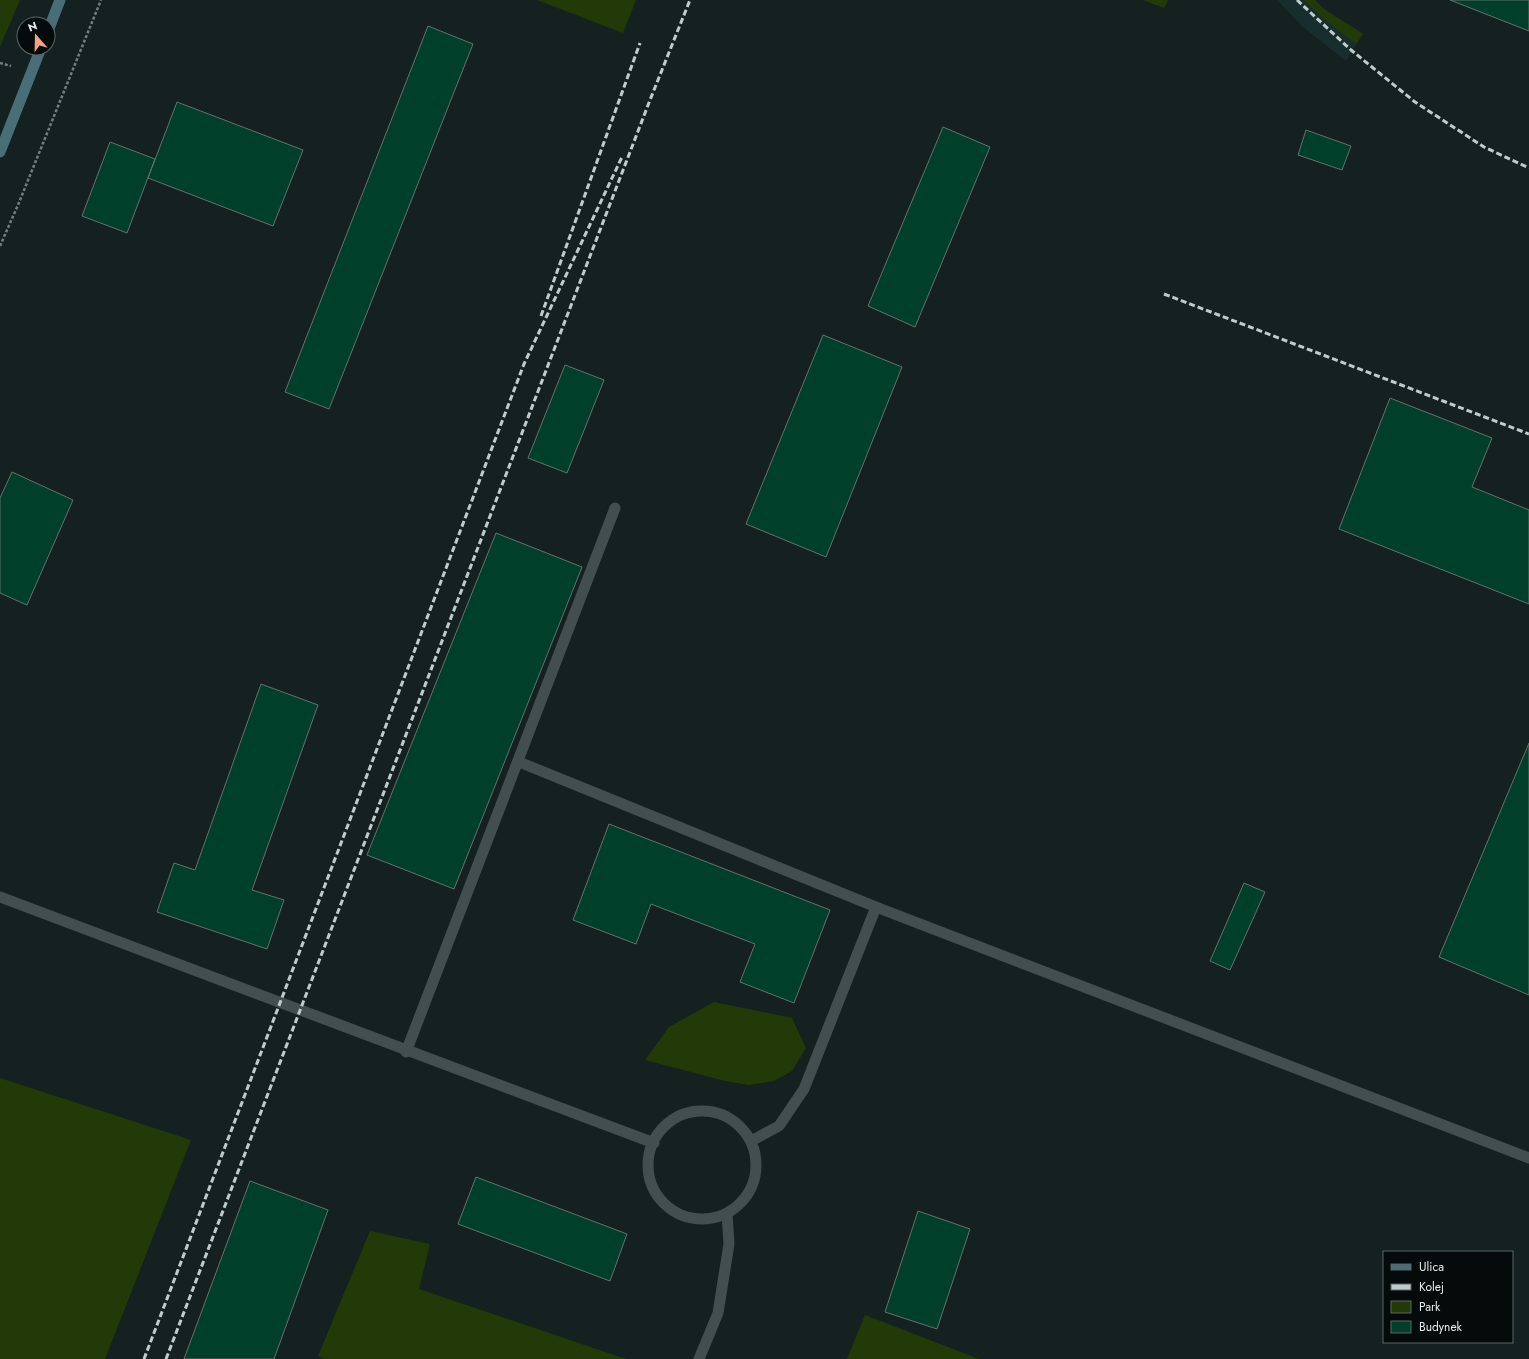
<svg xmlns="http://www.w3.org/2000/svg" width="1529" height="1359" font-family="Jost,sans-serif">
  <rect width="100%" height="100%" fill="#152121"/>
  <path fill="#182d2d" d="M1277,0H1315L1324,9L1363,34L1346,61L1303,27Z"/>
  <path fill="#223a08" d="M0,0H20L0,47Z
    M537,0H636L623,33Z
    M1143,0H1168L1164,8Z
    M1303,0H1315L1324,9L1363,34L1356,44L1325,20Z
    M714,1002L792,1018L806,1048L792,1071L774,1081L749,1085L725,1081L645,1060L669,1027Z
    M0,1078L191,1140L105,1359H0Z
    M370,1231L430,1244L419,1289L626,1359H325L318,1356Z
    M865,1315L979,1359H847Z"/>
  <path fill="#003f2a" stroke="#66726c" d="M1450,0H1529V31Z
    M428,26L473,44L329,409L285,392Z
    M177,102L303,150L273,226L148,178Z
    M943,127L990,147L915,327L868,306Z
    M1306,130L1351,146L1342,170L1298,155Z
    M110,142L155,159L127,233L82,216Z
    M823,335L902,367L826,557L746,524Z
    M565,365L604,380L567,473L528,458Z
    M1390,398L1492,438L1472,487L1529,510V604L1339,529Z
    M12,472L73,500L27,605L0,593V498Z
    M496,533L582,567L454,889L367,855Z
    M261,684L318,705L252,890L284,900L267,949L157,912L174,863L195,870Z
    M1529,743V995L1439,957Z
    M609,824L830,910L794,1003L740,982L755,944L651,904L636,944L573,920Z
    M1244,883L1265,892L1230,970L1210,961Z
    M476,1177L627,1234L610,1281L458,1224Z
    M250,1181L328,1210L274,1359H184Z
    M918,1211L970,1229L937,1329L885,1312Z"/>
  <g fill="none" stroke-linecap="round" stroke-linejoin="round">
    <path stroke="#747e7e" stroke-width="2.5" stroke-dasharray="3 2" stroke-linecap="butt" d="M0,63L11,66
      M0,246L18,205L101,0"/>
    <path stroke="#424f4e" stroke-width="11" d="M519,762L876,907L1529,1158
      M0,897C218,980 436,1063 654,1143
      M406,1052L615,508
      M648 1165a54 54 0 1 1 108 0a54 54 0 1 1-108 0Z
      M751,1141L779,1126L804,1089L876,907
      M699,1359L718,1313L729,1244L727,1214"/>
    <path stroke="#496e78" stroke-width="11" d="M48,31L60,0
      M0,152L41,48"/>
    <path stroke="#c2cbcb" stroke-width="3" stroke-dasharray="6 3" stroke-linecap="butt" d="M1297,0L1351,50L1415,102L1484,147L1529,168
      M1164,294L1529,434
      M541,316L640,43
      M144,1359L524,364L622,157
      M166,1359L650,100L690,0"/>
  </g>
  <rect x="1383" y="1251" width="130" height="92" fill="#050a0a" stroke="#5f6565"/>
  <rect x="1391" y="1264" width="20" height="6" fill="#496e78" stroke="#5f6565"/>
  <text x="1419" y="1271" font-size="12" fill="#e5eded">Ulica</text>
  <rect x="1391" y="1284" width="20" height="6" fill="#c2cbcb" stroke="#5f6565"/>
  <text x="1419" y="1291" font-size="12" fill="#e5eded">Kolej</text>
  <rect x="1391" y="1301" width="20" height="12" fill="#223a08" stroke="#5f6565"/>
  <text x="1419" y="1311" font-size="12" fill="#e5eded">Park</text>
  <rect x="1391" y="1321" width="20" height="12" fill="#003f2a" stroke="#5f6565"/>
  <text x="1419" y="1331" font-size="12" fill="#e5eded">Budynek</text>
  <g transform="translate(36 36) rotate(340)"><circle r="19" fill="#050a0a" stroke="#5f6565"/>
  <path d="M0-3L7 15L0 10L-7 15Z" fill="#f49f86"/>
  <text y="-6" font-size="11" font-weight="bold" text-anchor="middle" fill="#e5eded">N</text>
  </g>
</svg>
